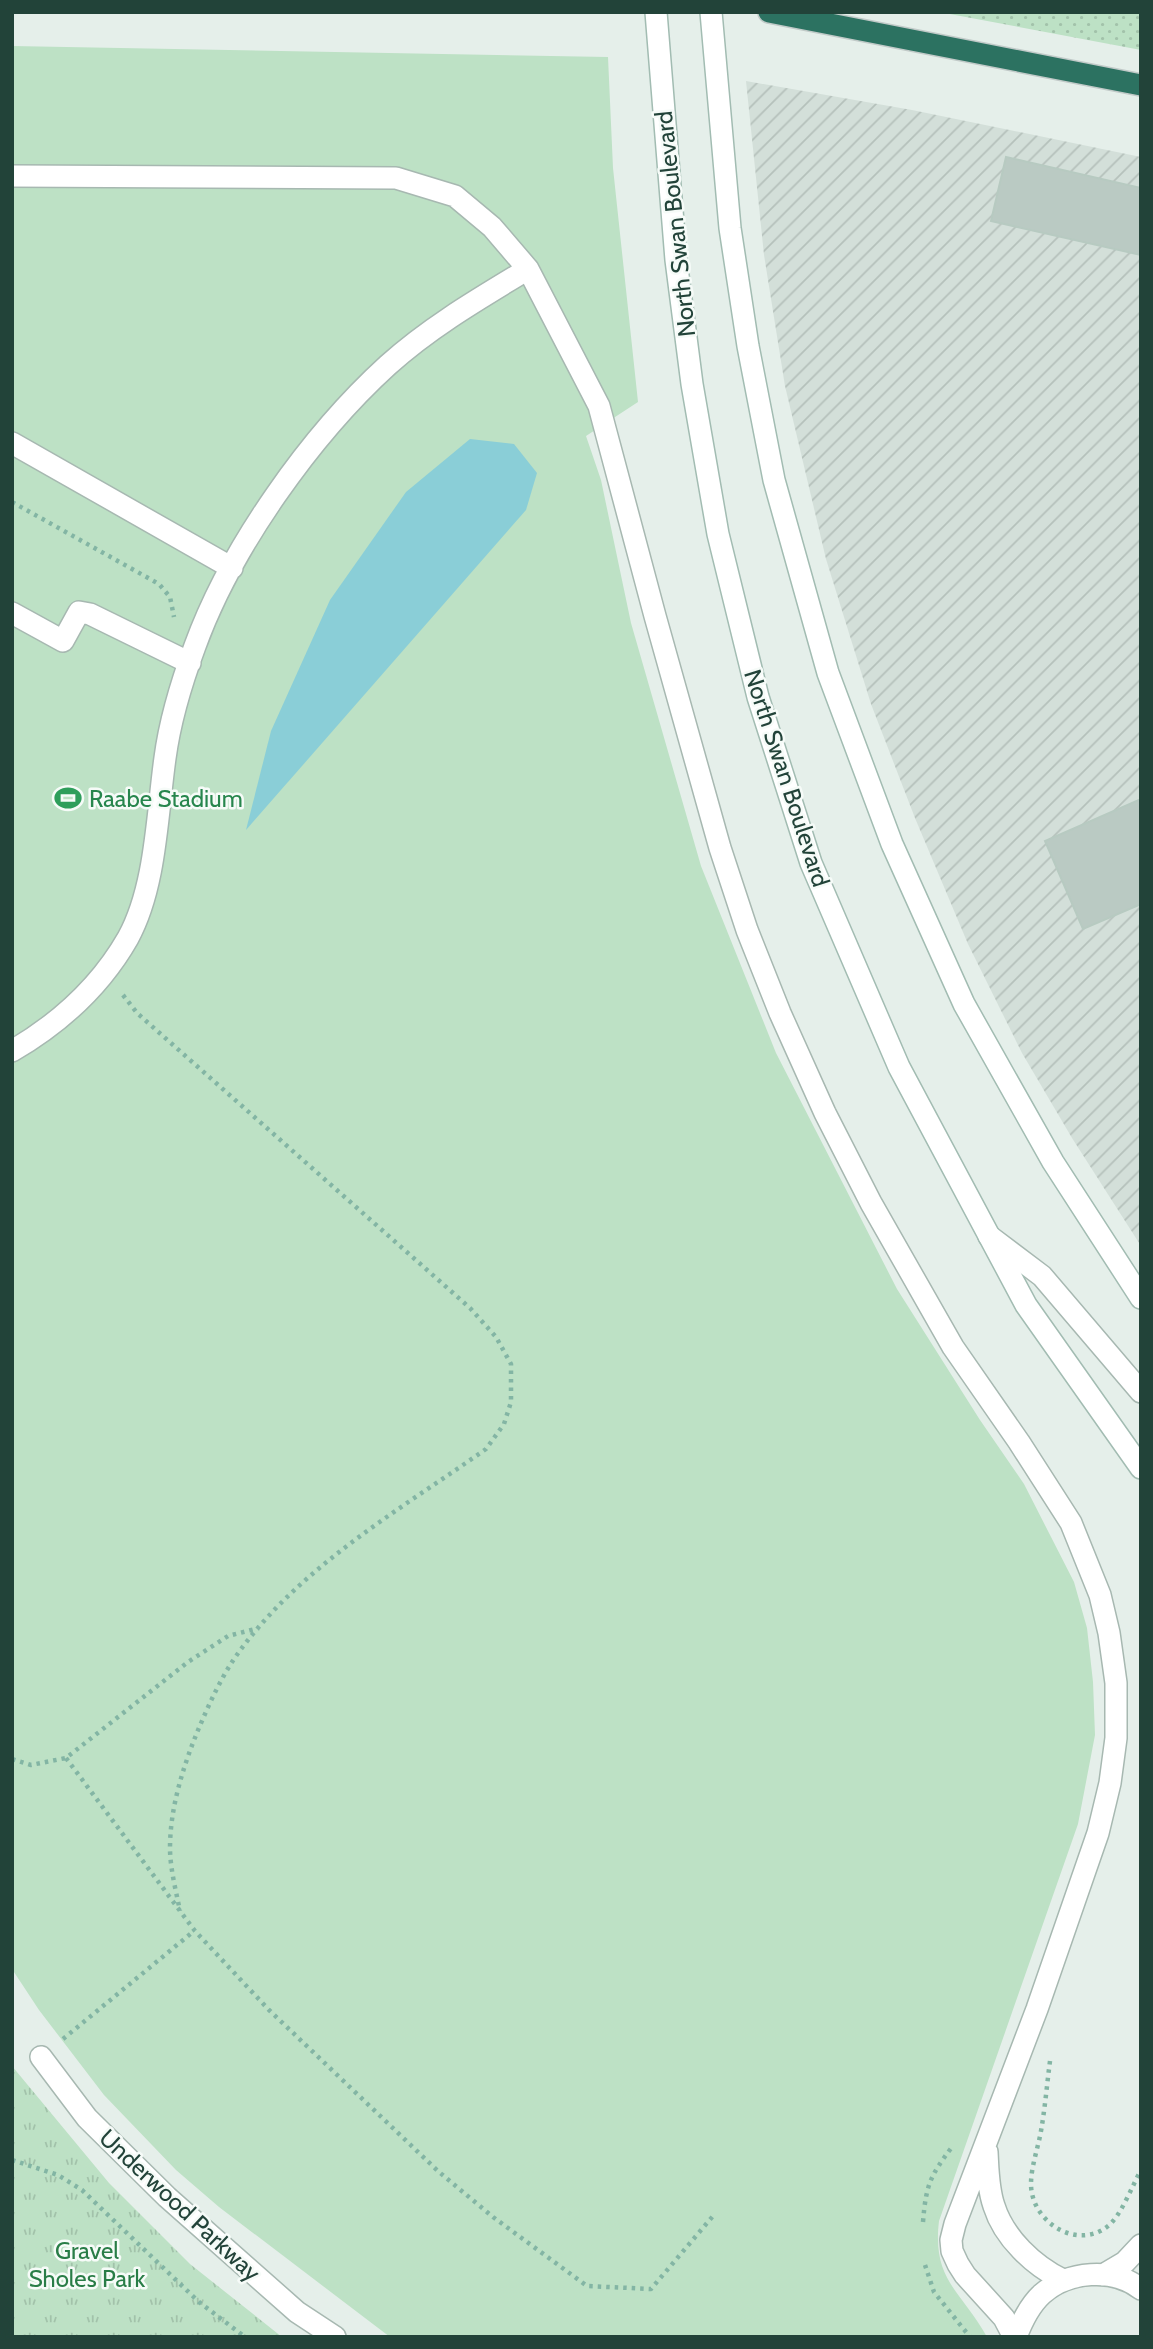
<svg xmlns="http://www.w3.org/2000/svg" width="1153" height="2349" font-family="Cabin,sans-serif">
  <defs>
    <pattern id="industrial-furrows" width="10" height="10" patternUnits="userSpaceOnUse" patternTransform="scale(1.75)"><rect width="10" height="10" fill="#d3dfd9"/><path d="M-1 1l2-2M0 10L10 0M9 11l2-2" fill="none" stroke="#b5c1bb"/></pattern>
    <pattern id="grass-dots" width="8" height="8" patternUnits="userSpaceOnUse" patternTransform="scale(1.75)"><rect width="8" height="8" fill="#bde1c5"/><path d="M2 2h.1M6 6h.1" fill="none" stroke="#a2c2aa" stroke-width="1.8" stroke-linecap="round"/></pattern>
    <pattern id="park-tufts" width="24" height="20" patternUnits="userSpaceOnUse" patternTransform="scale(1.75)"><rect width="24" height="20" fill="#bde1c5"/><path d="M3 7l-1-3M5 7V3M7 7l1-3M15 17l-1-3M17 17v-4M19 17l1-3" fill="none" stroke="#a2c2aa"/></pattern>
  </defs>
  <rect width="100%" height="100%" fill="#e5efea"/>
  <path fill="url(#industrial-furrows)" d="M746,81L912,110L1141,157V1246L1072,1138L1022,1053L968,944L915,818L871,704L826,559L785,386L764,255Z"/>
  <path fill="url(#grass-dots)" d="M939,12H1141V50Z"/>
  <path fill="url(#park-tufts)" d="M12,2066L109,2183L190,2264L282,2337H12Z"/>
  <path fill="#bde1c5" d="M12,46L608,57L613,168L638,402L586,436L601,480L631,623L701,866L776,1053L897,1289L980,1420L1024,1484L1074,1582L1087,1628L1093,1682L1095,1735L1078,1824L939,2221C932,2281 961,2290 987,2337H390L219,2207L176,2170L104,2095L39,2010L12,1969Z"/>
  <path fill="#8aced7" d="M470,439L514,444L537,473L526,510L246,830L271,731L330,600L406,492Z"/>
  <path fill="#bacac3" stroke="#b7cac1" stroke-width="2" d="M1006,157L1141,188V255L991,221Z
    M1141,799V904L1083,929L1045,841Z"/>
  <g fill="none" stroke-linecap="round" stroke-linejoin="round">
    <g stroke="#a7b8b1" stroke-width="24">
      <path id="service" d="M12,176L396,178L455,196L492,227L528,269L599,406L655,616L720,848L747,930L780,1013L825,1113L871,1203L953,1347L1019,1442L1071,1523L1100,1595L1109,1633L1116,1683V1738L1110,1783L1098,1833L1037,2009L955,2224L951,2240L952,2251L958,2264L965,2275L1004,2318L1014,2337
        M12,443L232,568
        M12,613L63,641L79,612L90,614L190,663
        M12,1051C60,1023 100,987 128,938C156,887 157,815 165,758C170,720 182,681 195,646C231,547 311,435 388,365C430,327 480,298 528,269
        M987,2152C988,2170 988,2189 994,2206C1004,2238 1034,2266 1063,2280"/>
    </g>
    <g stroke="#a7b8b1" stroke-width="24">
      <path id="minor" d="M41,2057L87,2118L167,2197L297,2312L335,2337
        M1103,2275L1125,2262L1141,2245
        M1016,2337C1022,2321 1029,2306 1042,2294C1068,2271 1113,2267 1141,2289"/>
    </g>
    <g stroke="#a7b8b1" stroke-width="24">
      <path id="tertiary" d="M989,1236L1042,1276L1141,1392"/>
    </g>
    <g stroke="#a2bcb2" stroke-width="24">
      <path id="secondary" d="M656,12L676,260L692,384L718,534L758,697L811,863L899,1067L1026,1305L1141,1468
        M711,12L730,228L748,346L774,480L828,673L892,844L964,1004L1053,1162L1141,1298"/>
    </g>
    <g stroke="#c1cac8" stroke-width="24">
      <path id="motorway" d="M769,12L1141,85"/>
    </g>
    <path stroke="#83b5a4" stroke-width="4.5" stroke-dasharray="3.5 5" stroke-linecap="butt" d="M12,502L159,584L170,597L174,617
      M123,995L137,1013L470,1308L496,1337L511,1364V1402L504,1424L486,1449C398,1511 296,1569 234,1659C218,1683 205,1713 194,1740C181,1774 170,1811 170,1848C170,1868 176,1891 180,1911
      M66,1758L195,1931L269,2010L439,2172L493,2217L587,2286L651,2289L713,2216
      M12,1759L31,1765L66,1758L188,1662L228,1636L259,1628
      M63,2039L194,1931
      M1050,2061C1047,2084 1045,2108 1041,2131C1038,2148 1031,2167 1031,2184C1031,2222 1077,2251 1108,2226C1121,2216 1133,2184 1141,2170
      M12,2160L58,2175L82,2190L199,2302L245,2337
      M923,2222C926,2185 930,2176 952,2147
      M925,2265L934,2292L970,2337"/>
    <use href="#service" stroke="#fff" stroke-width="21"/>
    <use href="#minor" stroke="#fff" stroke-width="21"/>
    <use href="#tertiary" stroke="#fff" stroke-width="21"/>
    <use href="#secondary" stroke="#fff" stroke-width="21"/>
    <use href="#motorway" stroke="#2c7261" stroke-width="21"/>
  </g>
  <defs>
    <g id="stadium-bare" transform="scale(2.1)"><path d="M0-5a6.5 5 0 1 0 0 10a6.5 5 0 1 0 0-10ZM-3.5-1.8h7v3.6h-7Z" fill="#2e9e5b" stroke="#f6fbf8" stroke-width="2.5" paint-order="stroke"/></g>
  </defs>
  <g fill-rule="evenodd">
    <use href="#stadium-bare" x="68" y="798"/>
  </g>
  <g text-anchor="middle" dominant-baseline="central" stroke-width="5" stroke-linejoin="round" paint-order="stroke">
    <g font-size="24" fill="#224339" stroke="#f6fbf8">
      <text transform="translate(675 224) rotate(-96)">North Swan Boulevard</text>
      <text transform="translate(787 778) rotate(72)">North Swan Boulevard</text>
      <text transform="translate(180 2205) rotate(43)">Underwood Parkway</text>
    </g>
    <g font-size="24" fill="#27864d" stroke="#f6fbf8" text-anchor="start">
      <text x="89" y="798">Raabe Stadium</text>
    </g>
    <g font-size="24" fill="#297d47" stroke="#f6fbf8">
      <text x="87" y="2250">Gravel<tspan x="87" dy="28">Sholes Park</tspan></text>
    </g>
  </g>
  <rect width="1153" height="2349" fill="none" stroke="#224339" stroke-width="28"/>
</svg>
